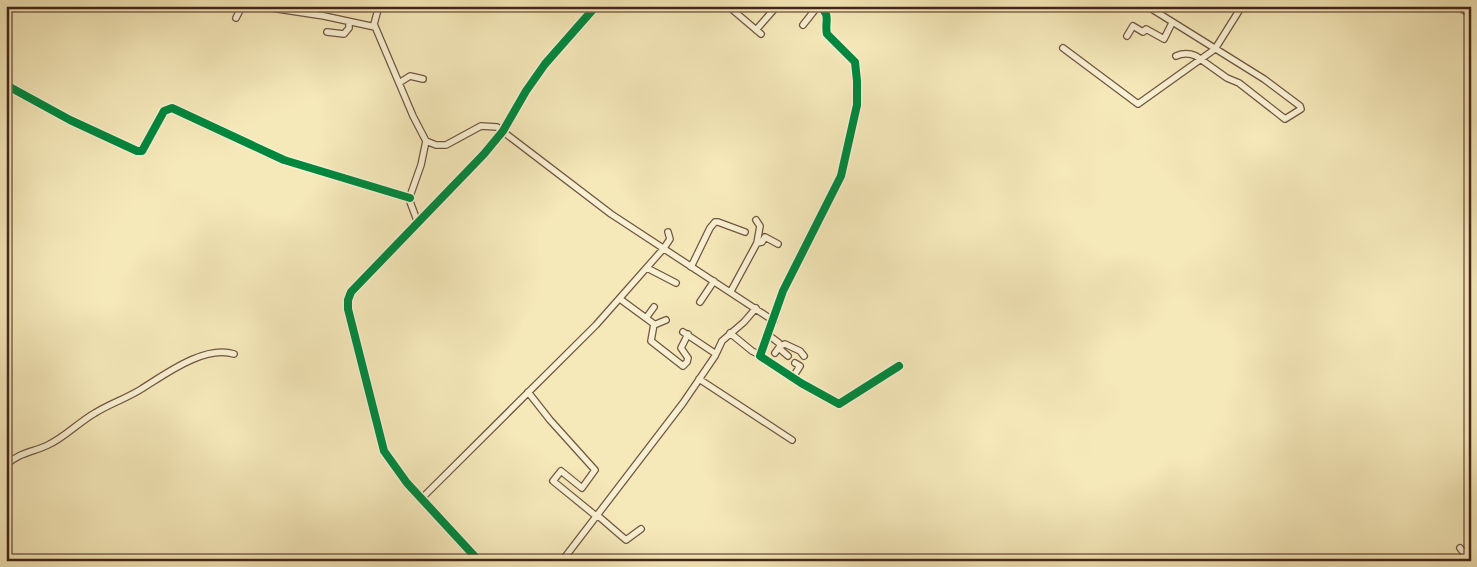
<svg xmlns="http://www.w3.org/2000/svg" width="1477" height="567" font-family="'IM FELL French Canon',serif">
  <rect width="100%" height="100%" fill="#f5e8b9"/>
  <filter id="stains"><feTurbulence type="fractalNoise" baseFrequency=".004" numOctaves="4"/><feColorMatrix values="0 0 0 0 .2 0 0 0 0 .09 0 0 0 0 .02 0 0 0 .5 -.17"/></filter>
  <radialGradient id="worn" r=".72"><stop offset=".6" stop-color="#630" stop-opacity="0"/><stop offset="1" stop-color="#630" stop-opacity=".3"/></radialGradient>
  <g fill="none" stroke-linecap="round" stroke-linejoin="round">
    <g stroke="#705642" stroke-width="8">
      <path id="street" d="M258,6L324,16L375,27
        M379,6L374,24L413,116L426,141L421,165L409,199L418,223
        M728,6L761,34
        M819,6C832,15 824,22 827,34L855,62L857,81V105L841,176L783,291L760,356L801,383L839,404L899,366
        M1147,6L1264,79L1300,106L1301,109L1285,119L1239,83L1227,78L1196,56C1189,53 1183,53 1176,56
        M1456,6L1471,14
        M236,18L242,6
        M803,25L818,6
        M756,30L777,6
        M327,32L344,34L349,28V22
        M1127,36L1133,26L1143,32L1146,29L1164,39L1172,23
        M1063,48L1138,104L1215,49L1242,6
        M399,83L410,76L423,79
        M6,85L70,120L137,151H142L164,111L172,108L284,160L410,198
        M426,141L436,145H446L481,126L497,127L611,214L774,321
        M756,220L760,226L757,243
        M691,267L710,228L715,222H718L745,232
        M647,268L676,283
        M731,291L757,243L762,242L765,237L778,244
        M620,299L654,324L651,341L683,366L687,362L688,358L681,348L688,334
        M700,302L714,281
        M646,318L654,307
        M654,325L666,320
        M683,332L716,354
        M730,333L752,351L760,355
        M767,334L779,343L781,350L788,356
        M775,353L780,346L785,344L800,351L804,356
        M793,377L800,366L795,363
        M699,379L792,440
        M528,392L550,420L595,470L582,488L561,471L553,481L596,516
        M6,465C18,453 33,452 48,445C65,437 79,422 95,413C111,403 128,398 143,388C167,373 205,345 234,354
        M422,498L596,325L664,248L670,239L668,232
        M597,515L626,540L641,529
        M1460,548L1470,561
        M479,561L407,483L384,451L348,309V300L351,292L484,154L503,131L526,91L545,64L596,6
        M562,561L683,403L715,356L722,341L744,322L756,308"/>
    </g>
    <use href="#street" stroke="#f8f0d2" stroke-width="5.5"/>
    <g stroke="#f8f0d2" stroke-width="11">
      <path id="cycleway" d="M819,6C832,15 824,22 827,34L855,62L857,81V105L841,176L783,291L760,356L801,383L839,404L899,366
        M6,85L70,120L137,151H142L164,111L172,108L284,160L410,198
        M479,561L407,483L384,451L348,309V300L351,292L484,154L503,131L526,91L545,64L596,6"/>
    </g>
    <use href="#cycleway" stroke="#00873e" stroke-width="8"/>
  </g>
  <rect width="1477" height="567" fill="none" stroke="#f5e8b9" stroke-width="25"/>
  <rect x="8" y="8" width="1462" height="552" fill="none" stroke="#44251a" stroke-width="2.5"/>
  <rect x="12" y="12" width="1452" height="542" fill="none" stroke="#44251a"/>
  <rect width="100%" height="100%" filter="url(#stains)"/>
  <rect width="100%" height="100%" fill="url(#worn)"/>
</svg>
